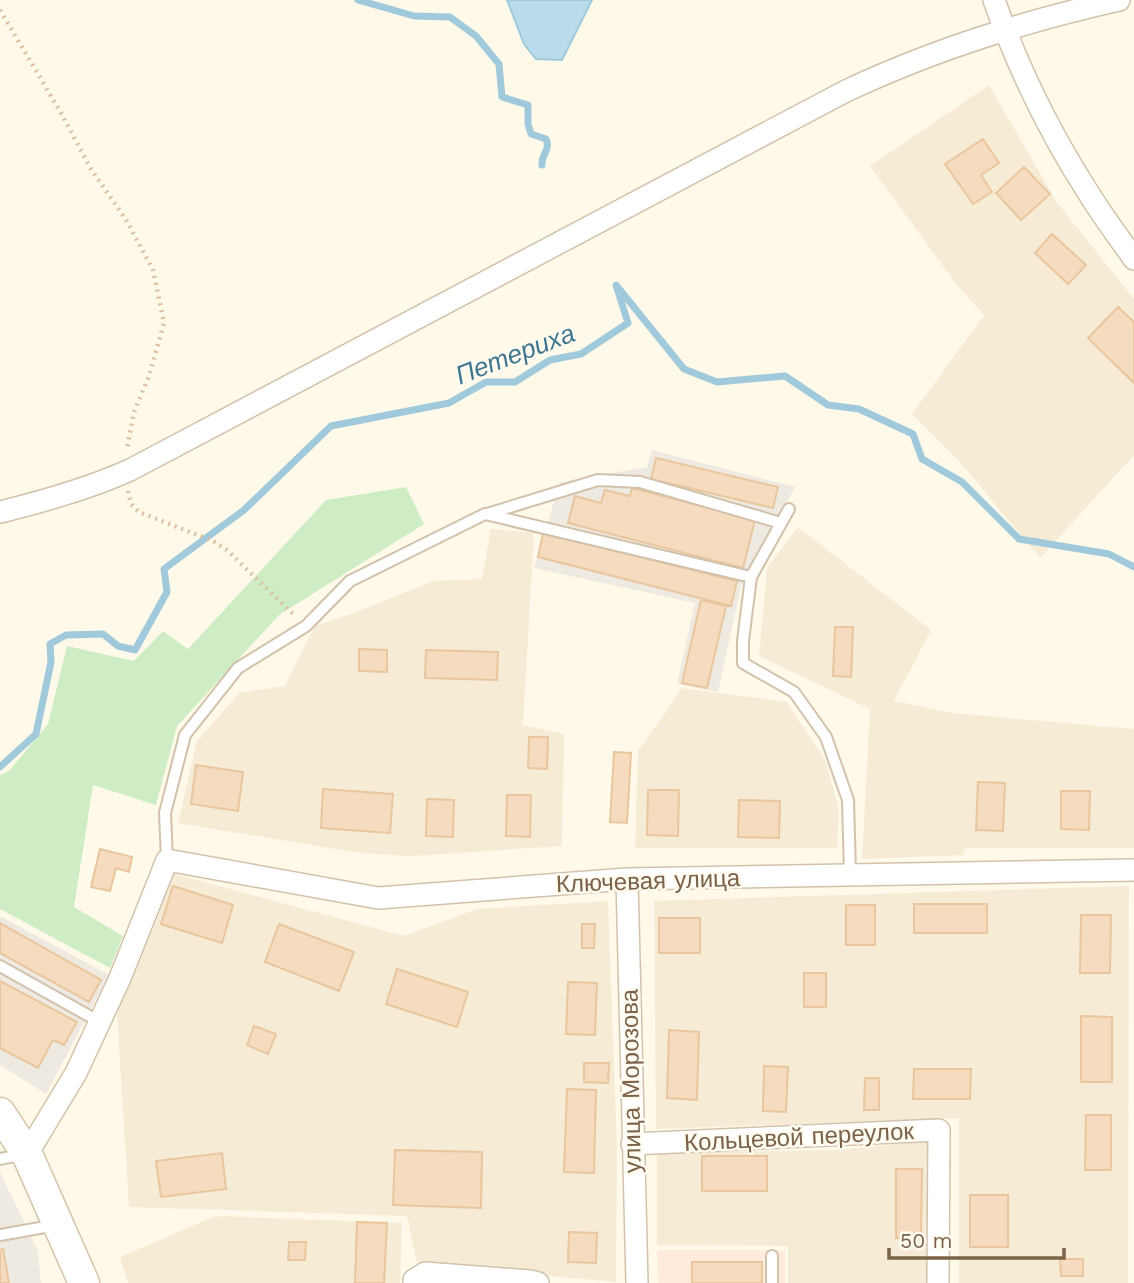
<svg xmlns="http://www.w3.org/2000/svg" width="1134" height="1283" font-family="'Work Sans',sans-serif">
  <rect width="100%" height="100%" fill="#fef9e8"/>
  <path fill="#f6ecd6" d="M989,85L1056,201L1134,299V455L1040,558L959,461L912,414L984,315L957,285L870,166Z
    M798,527L931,630L894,701L952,713L1134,729V848H965L963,855L862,859L870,709L759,656L767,568Z
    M491,529L534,533L523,725L564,734L562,846L412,856L359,853L178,823L197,741L239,693L285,686L315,626L354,613L433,581L482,579Z
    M682,688L787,702L825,760L839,809L837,848H635L638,751Z
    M171,873L404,936L477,909L608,901L617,1147L616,1282L417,1264L407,1216L129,1207L117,1014Z
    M1129,886L1128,1283H959V1118L656,1129L654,901Z
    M933,1141L932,1283H788V1246L657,1245V1153L837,1150Z
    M215,1216L402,1223L400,1283H128L120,1257Z"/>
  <path fill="#ffebdb" d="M657,1250H785V1283H658Z"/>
  <path fill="#efeae1" d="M652,450L795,487L741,586L718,692L677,684L695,603L534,568L560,482L647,467Z
    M0,916L109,975L46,1094L0,1065Z
    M0,1172L38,1251L41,1283H0Z"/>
  <path fill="#cfedc5" d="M406,487L424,524L279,615L177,726L156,805L93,785L74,907L123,936L110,968L0,909V775L9,771L48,724L67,646L134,661L163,631L188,649L326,500Z"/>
  <path fill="#badcea" stroke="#a0cadc" stroke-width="2" d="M507,0H592L562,60L536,59L524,44Z"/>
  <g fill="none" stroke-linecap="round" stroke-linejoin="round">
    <path stroke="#a0cadc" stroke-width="7" d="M358,0L414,16L450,17L476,36L499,64L502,97L528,105V124L531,134L546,139C551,150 541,154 542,165
      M0,767L36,734L51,662L50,644L66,635L103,634L118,646L135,650L167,592L164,569L244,510L331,426L449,403L486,382H515L550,360L581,354L628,323L616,285L684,369L717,382L785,376L828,405L859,409L913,434L922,459L962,482L1019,539L1109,554L1134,567"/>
  </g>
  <path fill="#f5dcbe" stroke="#e9c69d" stroke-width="2" d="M983,139L999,163L981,175L992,192L973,204L945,164Z
    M1024,167L1050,194L1021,220L996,193Z
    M1052,234L1086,265L1068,284L1035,253Z
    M1118,307L1134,322V383L1088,338Z
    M656,458L778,487L773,508L651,479Z
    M632,488L755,520L743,568L568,523L575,496L601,503L605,490L630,496Z
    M543,533L737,581L731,606L538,557Z
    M701,600L726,606L707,688L682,683Z
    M835,627H853L851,677L833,676Z
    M359,649L387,650V672L359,671Z
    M426,650L498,652L497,680L425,678Z
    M529,737H548L547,769L528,768Z
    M614,752L631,753L627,823L610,822Z
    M196,765L243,772L238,811L191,804Z
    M978,782L1005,783L1003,831L976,830Z
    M323,789L393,794L390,833L321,828Z
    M648,790H679L678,836L647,835Z
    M1061,791H1090L1089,830L1061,829Z
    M507,795H531L530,837L506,836Z
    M427,799L454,800L453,837L426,836Z
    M739,800L780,801L779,838L738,837Z
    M100,849L132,857L129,872L116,868L110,891L91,887Z
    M173,886L233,905L222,943L161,924Z
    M914,904H987V933H914Z
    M846,905H875V945H846Z
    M1081,915H1111L1110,973H1080Z
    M659,918H700V953H659Z
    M0,923L101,980L89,1002L0,953Z
    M279,924L354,952L339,991L265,962Z
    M582,924H595L594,948H582Z
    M397,969L468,992L457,1027L386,1004Z
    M804,973H826V1007H804Z
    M0,981L77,1022L64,1045L53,1040L38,1068L0,1048Z
    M568,982L597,983L595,1035L566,1034Z
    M1081,1016L1112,1017V1082H1081Z
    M254,1026L276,1034L268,1054L247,1045Z
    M669,1030L699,1032L697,1100L667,1098Z
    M584,1063H609L608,1083L584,1082Z
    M764,1066L788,1067L786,1112L763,1111Z
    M914,1069H971L970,1099H913Z
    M865,1078H879V1110H864Z
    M567,1089L596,1090L594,1173L564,1172Z
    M1086,1115H1111V1170H1085Z
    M395,1150L482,1152L481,1208L393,1205Z
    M222,1153L226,1189L161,1197L156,1161Z
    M702,1156H767V1191H702Z
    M896,1169H922L921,1238H896Z
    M970,1195H1008V1247H970Z
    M357,1222L387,1223L384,1283H355Z
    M569,1232L597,1233L596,1263L568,1262Z
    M289,1242H306L305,1260H288Z
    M3,1249L9,1283H0V1250Z
    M1060,1259H1083V1276H1061Z
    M692,1262H762V1283H692Z"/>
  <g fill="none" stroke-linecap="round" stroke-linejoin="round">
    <g stroke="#d2c2ac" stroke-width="14">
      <path id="lane" d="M789,509L751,577L743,641V663L794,692L826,737L848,800L850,875
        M487,514L598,480L640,482L781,523
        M167,860L165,813L185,735L238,668L306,626L350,581L485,514L751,577
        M0,966L100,1022
        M0,1159L25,1154
        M0,1235L56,1225
        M772,1283V1256"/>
    </g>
    <g stroke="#d2c2ac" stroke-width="24">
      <path id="street" d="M994,0C1018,68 1052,137 1091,197C1104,218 1120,239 1134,259
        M0,512C45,501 88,489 130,470L846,91C933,50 1025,21 1119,0
        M627,879L637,1283
        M632,1144L939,1130L938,1283
        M27,1154L76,1073L120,978L167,860L378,898L627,879L1134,870
        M414,1283V1280L425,1273L530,1281L538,1283"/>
    </g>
    <g stroke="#d5c4aa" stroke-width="33">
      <path id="secondary" d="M0,1113L27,1154L84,1283"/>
    </g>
    <path stroke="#dbc0a0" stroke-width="4.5" stroke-dasharray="2 5" stroke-linecap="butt" d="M0,10L61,113L91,169L125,218L153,270L164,323L149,376L134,412L127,448
      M128,491L131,504L139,512L213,541L227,550L295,616"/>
    <use href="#lane" stroke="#fff" stroke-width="10"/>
    <use href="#street" stroke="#fff" stroke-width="21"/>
    <use href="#secondary" stroke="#fff" stroke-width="30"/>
  </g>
  <g text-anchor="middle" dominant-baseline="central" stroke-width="5" stroke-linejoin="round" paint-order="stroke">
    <g font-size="24" fill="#7b6349" stroke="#fffbf0">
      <text transform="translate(648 881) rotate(-2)">Ключевая улица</text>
      <text transform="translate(631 1081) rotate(-91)">улица Морозова</text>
      <text transform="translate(799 1137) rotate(-3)">Кольцевой переулок</text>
    </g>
    <g font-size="26" font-style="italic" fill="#417690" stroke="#fffbf0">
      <text transform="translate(515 354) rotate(-21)">Петериха</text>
    </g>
  </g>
  <path d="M889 1248v10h175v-10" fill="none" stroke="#7b6349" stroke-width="3.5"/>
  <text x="900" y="1248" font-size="21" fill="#7b6349" stroke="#fffbf0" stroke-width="5" paint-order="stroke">50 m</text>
</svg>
